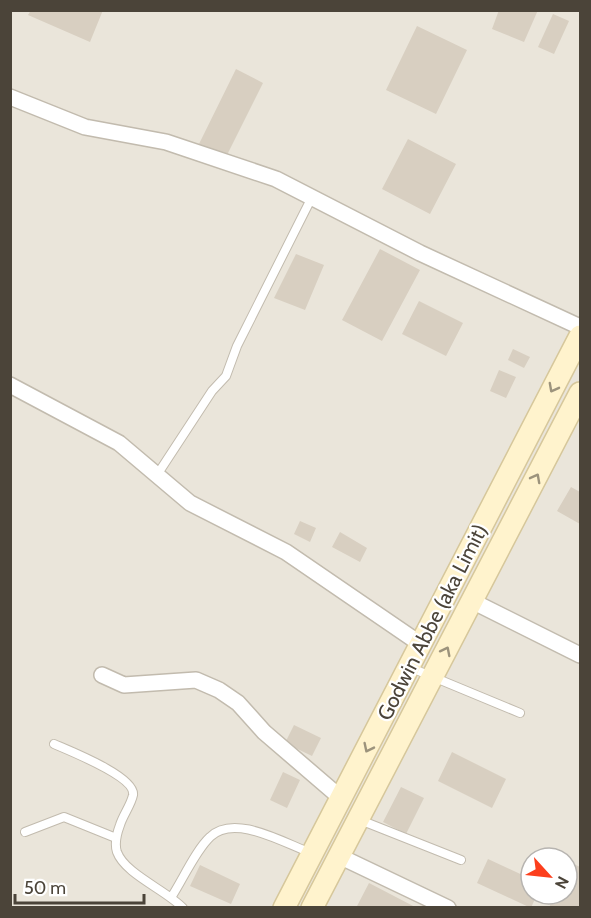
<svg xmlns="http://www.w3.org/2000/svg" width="591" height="918" font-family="Cabin,sans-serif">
  <rect width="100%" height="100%" fill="#f6f3ec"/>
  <path fill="#eae5da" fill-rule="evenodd" d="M10,11H580V907H11ZM531,858H567V894H531Z"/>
  <path fill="#d8cfc1" d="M31,10H103L90,42L28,15Z
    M499,10H538L524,42L492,29Z
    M553,14L569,21L554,54L538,47Z
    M417,26L467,50L436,114L386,90Z
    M236,69L263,83L225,159L198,146Z
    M408,139L456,164L430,214L382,189Z
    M380,249L420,270L382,341L342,320Z
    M296,254L324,265L305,310L274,298Z
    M419,301L463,323L446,356L402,334Z
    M513,349L530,357L524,368L508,360Z
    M499,370L516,377L506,398L490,391Z
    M571,487L580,492V524L557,511Z
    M300,521L316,528L310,542L294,534Z
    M340,532L367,548L360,562L332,547Z
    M294,725L321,738L312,756L285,743Z
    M452,752L506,779L492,808L438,781Z
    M283,772L300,780L287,808L270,800Z
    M401,787L424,798L406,834L383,822Z
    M488,859L531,879V894H537L531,908L477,883Z
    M568,861L580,867V908H549L554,894H567Z
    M200,865L240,884L231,904L190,886Z
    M369,883L417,908H356Z"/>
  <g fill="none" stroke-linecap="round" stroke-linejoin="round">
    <g stroke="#c2bbae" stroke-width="10">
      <path id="lane" d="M157,475L212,391L226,376L237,346L312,197
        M409,667L520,713
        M54,744C70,751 136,777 133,795C131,805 123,815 120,825C117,833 114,843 117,852C125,874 166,890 183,908
        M360,820L461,860
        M25,832L64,817L116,838
        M172,896C183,879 196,850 210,837C234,813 284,843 311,853"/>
    </g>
    <g stroke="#c2bbae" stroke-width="18">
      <path id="street" d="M10,97L85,127L166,142L276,179L420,253L580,327
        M10,385L119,443L190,503L286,552L419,643
        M472,601L580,655
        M102,675L124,685L196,680L219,690L238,703L264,732L342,799
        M339,856L448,908"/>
    </g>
    <g stroke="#d6c79b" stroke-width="24">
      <path id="secondary" d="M284,908L580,336
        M312,908L580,393"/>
    </g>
    <use href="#lane" stroke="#fff" stroke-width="8"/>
    <use href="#street" stroke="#fff" stroke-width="15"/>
    <use href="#secondary" stroke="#fff3cd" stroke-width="21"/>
  </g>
  <defs><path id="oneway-chevron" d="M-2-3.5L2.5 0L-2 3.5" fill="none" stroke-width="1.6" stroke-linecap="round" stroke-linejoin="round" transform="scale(1.5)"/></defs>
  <g stroke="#9c937c">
    <use href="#oneway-chevron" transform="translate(553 388) rotate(118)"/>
    <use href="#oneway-chevron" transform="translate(536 478) rotate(-62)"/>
    <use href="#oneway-chevron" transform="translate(446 651) rotate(-63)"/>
    <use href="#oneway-chevron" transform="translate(368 748) rotate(116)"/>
  </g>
  <g text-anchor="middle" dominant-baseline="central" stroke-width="4.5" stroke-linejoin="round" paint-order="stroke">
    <g font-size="21" fill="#4b4439" stroke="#fff">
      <text transform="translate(432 622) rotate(-63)">Godwin Abbe (aka Limit)</text>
    </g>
  </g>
  <rect width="591" height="918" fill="none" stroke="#4b4439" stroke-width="24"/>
  <g transform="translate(549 876) rotate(117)"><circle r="28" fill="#ffffff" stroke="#b7b4b0" stroke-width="1.5"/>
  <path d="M0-4.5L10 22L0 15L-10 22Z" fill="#fc3f1d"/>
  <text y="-9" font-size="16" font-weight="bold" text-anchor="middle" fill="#4b4439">N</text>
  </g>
  <path d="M15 894v9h129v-9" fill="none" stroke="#4b4439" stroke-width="3"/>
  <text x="24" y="894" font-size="18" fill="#4b4439" stroke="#ffffff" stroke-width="4.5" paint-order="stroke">50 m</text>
</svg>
